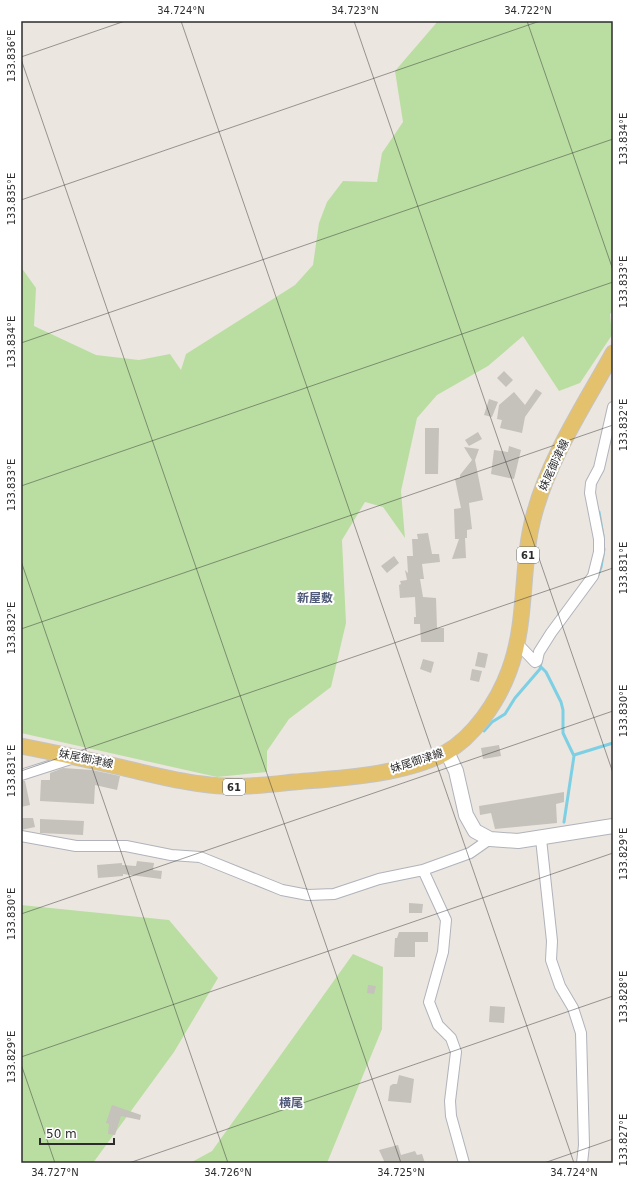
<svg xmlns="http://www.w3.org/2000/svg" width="634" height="1184" font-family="'DejaVu Sans','Noto Sans JP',sans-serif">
  <rect width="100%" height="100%" fill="#ece6e0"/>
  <path fill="#badea2" d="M438,21H613V311L610,314L612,335L580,383L559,391L523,336L488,366L437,395L417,418L401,491L405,538L383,507L365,502L342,540L346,623L331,687L289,719L267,751V772L217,777L21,733V267L36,288L34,326L96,355L139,360L170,354L181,370L186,354L295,285L313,265L319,223L327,202L343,181L377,182L382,153L403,122L395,71Z
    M21,905L169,920L218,978L174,1052L93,1163H21Z
    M353,954L383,967L382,1029L327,1163H190L212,1151Z"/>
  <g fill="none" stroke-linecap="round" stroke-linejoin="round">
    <path stroke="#7dcfe4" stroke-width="3" d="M599,512L603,536
      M598,575L601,567L604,549
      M541,667L546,672L561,702L563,710V733L574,756L564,822
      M484,731L492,722L505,714L515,698L540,669L541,662
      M574,755L613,743"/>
  </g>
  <path fill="#c5c1bb" d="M504,371L513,380L506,387L497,378Z
    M536,389L542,393L525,417L522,433L500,428L502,420L497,419L499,405L514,392L525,405Z
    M489,399L498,402L492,417L484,415Z
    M425,428H439L438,474H425Z
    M478,432L482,439L469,446L465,440Z
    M509,446L521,450L514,479L491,474L494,450L508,452Z
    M464,447L479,449L475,460L483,500L469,503L472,529L467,530V538H465L466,558L452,559L459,539H455L454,509L461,508L455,479L460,478V475L472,460Z
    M428,533L432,554H439L440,562L422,564L424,579H420L423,597L436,598L437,628H444V642H421L420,624H414V617H416L415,597L400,598L399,585L401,584L400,581L407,580L405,570L408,573L407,556H413L412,539H418L417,534Z
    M394,556L399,563L387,573L381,566Z
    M478,652L488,654L485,668L475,666Z
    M423,659L434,662L431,673L420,669Z
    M472,669L482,671L479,682L470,680Z
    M499,745L501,756L483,759L481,748Z
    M63,768L92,770L120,776L117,790L95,785L94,804L40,801L41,780H50V773Z
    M21,781H25L30,805L21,807Z
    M564,792V802L556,804L557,823L495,829L491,813L480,815L479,806Z
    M21,818H33L35,827L21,830Z
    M40,819L84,821L83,835L40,833Z
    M137,861L154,863L153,870L162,871L161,879L123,874V876L98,878L97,865L122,863V865L136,866Z
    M409,903L423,904L422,913H409Z
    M399,932H428V942H415V957H394L395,938H397Z
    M368,985L376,986L374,994L367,993Z
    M490,1006L505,1007L504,1023L489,1022Z
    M399,1075L414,1079L411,1103L388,1101L390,1086L393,1084H397Z
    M112,1105L141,1115L140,1120L121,1116L115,1135L108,1134L109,1124L106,1123Z
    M398,1145L401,1155L415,1151L417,1155L422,1154L425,1163H385L379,1150Z"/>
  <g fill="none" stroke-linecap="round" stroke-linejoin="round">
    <g stroke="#b0b3bb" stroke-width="12">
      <path id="street" d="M518,644L535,662L537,661L539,652L551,633L593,576L599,552V539L590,493L591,483L599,468L613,407
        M21,775L74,758
        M21,836L76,846H126L171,855L200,857L282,890L308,895L334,894L379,879L423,870L470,853L490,839
        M541,839L552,941L551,960L560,986L573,1008L581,1033L584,1145L582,1163
        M423,870L446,920L443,952L429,1002L438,1025L451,1038L456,1052L450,1101L451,1116L464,1163"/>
    </g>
    <g stroke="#b0b3bb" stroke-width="16">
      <path id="secondary" d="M447,752L456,771L466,815L475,831L490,839L518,841L613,826"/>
    </g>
    <g stroke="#c4c4c4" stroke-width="17">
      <path id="primary" d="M21,746C56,753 90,760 124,768C150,774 176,781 202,784C233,789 264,785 294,782C341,778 403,775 445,753C474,737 498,701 509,671C528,621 520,566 534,515C549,458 585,404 613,353"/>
    </g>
    <use href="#street" stroke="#fff" stroke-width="10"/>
    <use href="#secondary" stroke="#fff" stroke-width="14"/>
    <use href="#primary" stroke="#e4c16d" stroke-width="15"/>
  </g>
  <path fill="none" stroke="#2c2c2c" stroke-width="1" stroke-opacity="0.45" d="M181,21L574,1163M354,21L613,773M527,21L613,270M21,57L125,21M21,59L401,1163M21,200L540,21M21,343L613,139M21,486L613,282M21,561L228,1163M21,629L613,425M21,771L613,568M21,914L613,711M21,1057L613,853M21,1064L55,1163M129,1163L613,996M544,1163L613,1139"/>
  <g text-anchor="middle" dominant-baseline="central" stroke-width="4" stroke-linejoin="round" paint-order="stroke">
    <g fill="#fff" stroke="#6b6b6b" stroke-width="1">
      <rect x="517" y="547" width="22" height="16" rx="3"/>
      <rect x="223" y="779" width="22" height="16" rx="3"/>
    </g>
    <g font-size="10" font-weight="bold" fill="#2c2c2c">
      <text x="528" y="555">61</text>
      <text x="234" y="787">61</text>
    </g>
    <g font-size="11" fill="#2c2c2c" stroke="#fff">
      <text transform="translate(554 465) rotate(-65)">妹尾御津線</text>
      <text transform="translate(86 759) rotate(12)">妹尾御津線</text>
      <text transform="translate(417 761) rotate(-18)">妹尾御津線</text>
    </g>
    <g font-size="12" font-weight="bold" fill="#505a79" stroke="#fff">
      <text x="315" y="598">新屋敷</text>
      <text x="291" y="1103">横尾</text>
    </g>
  </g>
  <rect width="634" height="1184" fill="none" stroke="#ffffff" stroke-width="44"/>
  <path d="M40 1138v6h74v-6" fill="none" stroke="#2c2c2c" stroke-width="2"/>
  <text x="46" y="1138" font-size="12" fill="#2c2c2c" stroke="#ffffff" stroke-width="3" paint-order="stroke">50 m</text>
  <rect x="22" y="22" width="590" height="1140" fill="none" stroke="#2c2c2c" stroke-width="1.5"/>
  <g font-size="10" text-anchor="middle" fill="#2c2c2c">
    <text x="181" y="14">34.724°N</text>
    <text x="355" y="14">34.723°N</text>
    <text x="528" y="14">34.722°N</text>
    <text transform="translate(11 56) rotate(-90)" y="4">133.836°E</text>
    <text transform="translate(623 139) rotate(-90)" y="4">133.834°E</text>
    <text transform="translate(11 199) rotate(-90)" y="4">133.835°E</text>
    <text transform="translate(623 282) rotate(-90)" y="4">133.833°E</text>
    <text transform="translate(11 342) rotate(-90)" y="4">133.834°E</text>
    <text transform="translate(623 425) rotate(-90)" y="4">133.832°E</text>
    <text transform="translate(11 485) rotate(-90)" y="4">133.833°E</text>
    <text transform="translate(623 568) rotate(-90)" y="4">133.831°E</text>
    <text transform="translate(11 628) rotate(-90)" y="4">133.832°E</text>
    <text transform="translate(623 711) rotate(-90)" y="4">133.830°E</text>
    <text transform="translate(11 771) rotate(-90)" y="4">133.831°E</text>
    <text transform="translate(623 854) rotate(-90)" y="4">133.829°E</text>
    <text transform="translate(11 914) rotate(-90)" y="4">133.830°E</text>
    <text transform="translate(623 997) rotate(-90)" y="4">133.828°E</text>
    <text transform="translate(11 1057) rotate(-90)" y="4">133.829°E</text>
    <text transform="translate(623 1140) rotate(-90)" y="4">133.827°E</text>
    <text x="55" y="1176">34.727°N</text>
    <text x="228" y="1176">34.726°N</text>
    <text x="401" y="1176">34.725°N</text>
    <text x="574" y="1176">34.724°N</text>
  </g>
</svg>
